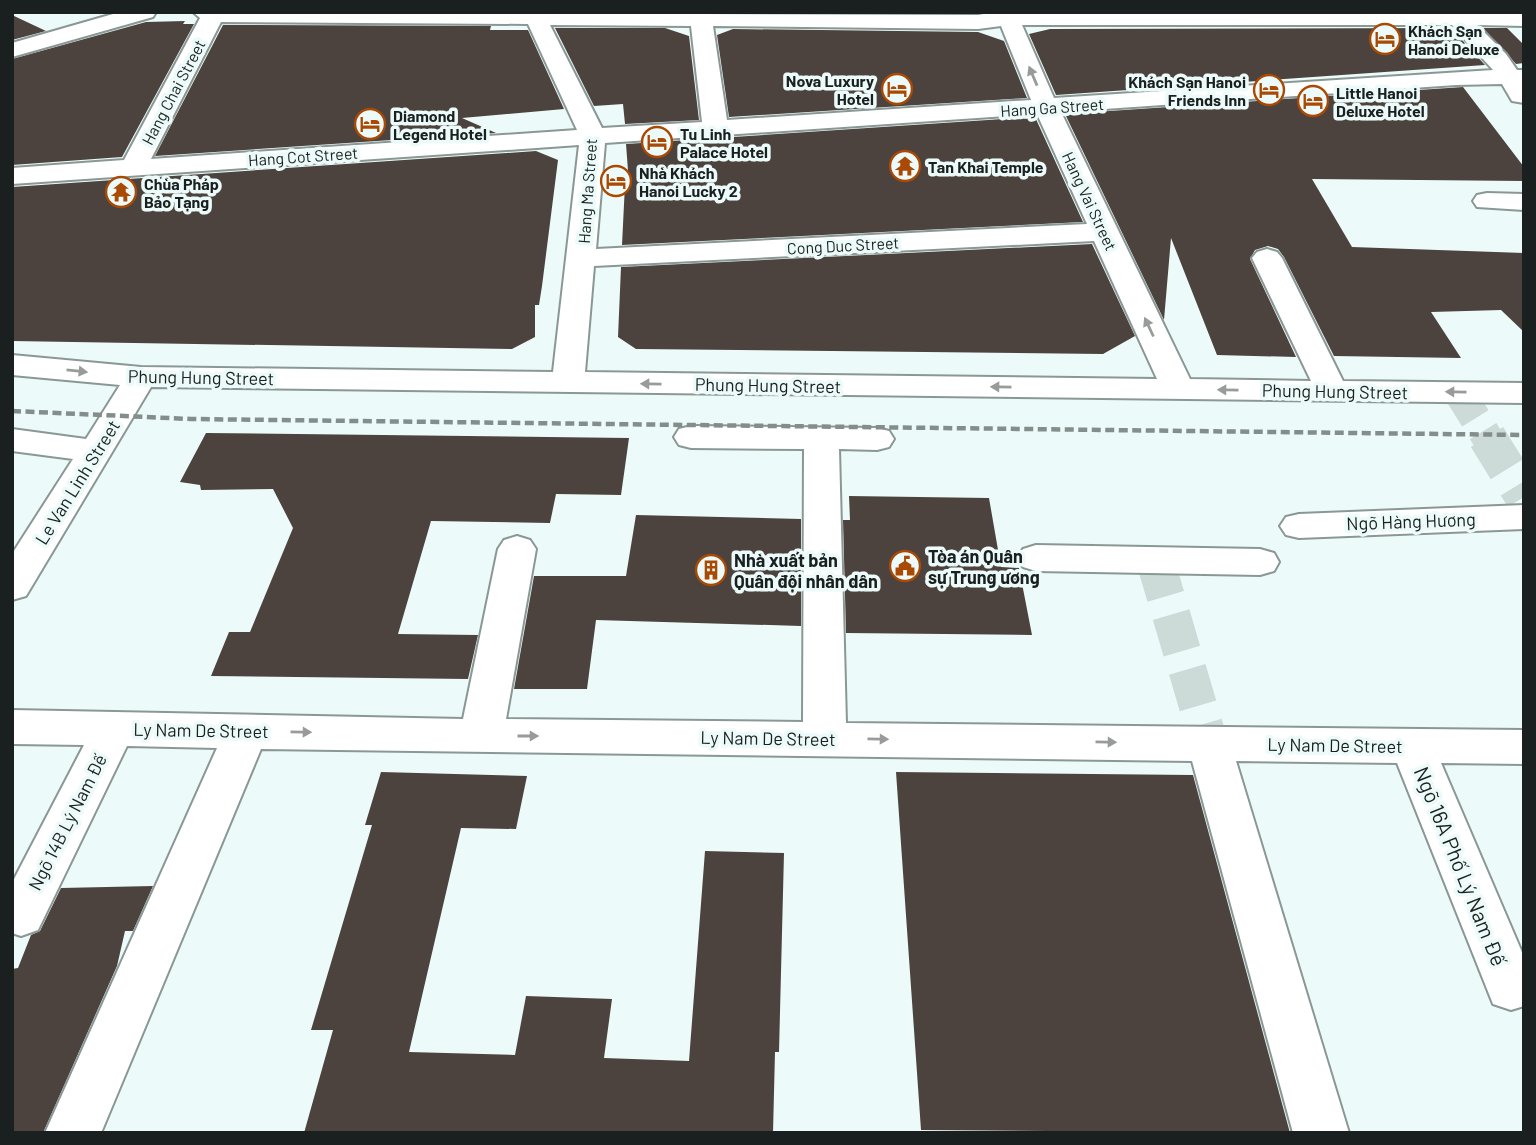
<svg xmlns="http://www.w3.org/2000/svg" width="1536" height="1145" font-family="Barlow,sans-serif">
  <rect width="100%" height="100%" fill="#ecfbf9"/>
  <path fill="#4d433e" d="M12,15L46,31L12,40Z
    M185,21L183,24H194L122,157L12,165V59L146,22Z
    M223,25L491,26L490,30H528L564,109L462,118L496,133L155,156Z
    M555,28H665L689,36L699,120L625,124L623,104L594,106Z
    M1451,28L1485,65L1056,95L1029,34L1050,29Z
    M1483,28H1507L1524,45V63L1516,64Z
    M733,29L978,32L1004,41L1027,98L729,117L717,35Z
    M1463,87L1524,167V181L1312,179L1352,247L1524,253V332L1501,310L1431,312L1461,358L1334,356L1284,257L1278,249L1268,246L1255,250L1250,259L1296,357L1217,355L1171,238L1164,320L1065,114Z
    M1035,117L1083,222L622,245L625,184H629L626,144Z
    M536,151L558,160L542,286L539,305H535V337L512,349L12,341V187Z
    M1092,244L1135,336L1103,354L636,349L618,337L621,267Z
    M206,433L629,438L621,495L556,494L550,523L431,521L398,634L478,635L468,679L211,676L229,632H250L293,528L273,489L201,490L200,485L180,482Z
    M849,496L989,498L1001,567L1019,568L1032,635L846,633L843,520H850Z
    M636,515L801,519V626L596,620L587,689H514L534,576H626Z
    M381,772L527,776L516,829L461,828L409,1052L515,1055L526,996L612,999L604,1058L689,1061L705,851L784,853L779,1052H775L773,1133H304L333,1030H311L372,825H365Z
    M896,772L1193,775L1290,1133L921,1130Z
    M153,886L133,931H125L117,966L43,1133H12V969L18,968L31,935L40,931L61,888Z"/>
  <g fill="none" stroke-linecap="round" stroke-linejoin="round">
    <path stroke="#ccdad8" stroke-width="31" stroke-dasharray="31 15" stroke-linecap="butt" d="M1459,392L1488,439"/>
    <path stroke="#ccdad8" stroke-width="38" stroke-dasharray="38 19" stroke-linecap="butt" d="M1487,437L1524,497
      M1155,560L1209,743"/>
    <g stroke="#8a9895" stroke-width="4">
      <path id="minor" d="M120,12H156L153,17L12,57V43Z
        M193,12L978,15L995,12H1524V26L1477,25L1506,54L1517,70H1524V103L1512,101L1502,84L1456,85L1061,112L1190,379L1311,381L1252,258L1257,252L1267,249L1277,252L1282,258L1343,381L1524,383V403L151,387L26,596L12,600V554L73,459L12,451V429L86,439L120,385L12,375V355L141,367L553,372L579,145L12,184V168L124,160L200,18ZM221,22L528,24L577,130L151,159ZM550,25L691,26L702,122L602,128ZM1022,25H1452L1493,70L1054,98ZM713,26L978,29L1001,26L1031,100L727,120ZM1037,114L1087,224L596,249L605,143ZM1094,241L1157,379L585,372L594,266Z
        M1487,193L1524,194V210L1477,207L1473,201L1477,195Z
        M691,426L877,428L889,431L894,439L889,447L877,450L839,449L846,723L1524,730V764L1441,763L1524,957V1006L1511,1010L1493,1004L1397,763L1236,761L1349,1133H1293L1192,761L261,749L101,1133H45L217,748L127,746L38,930L21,936L12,933V883L84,745L12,744V710L463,719L498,549L504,540L517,536L530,540L536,549L506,719L803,722L804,449L691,448L679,445L674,437L679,429Z
        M1524,505V529L1299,538L1286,535L1280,526L1286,517L1299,514Z
        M1036,545L1260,549L1274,553L1279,562L1274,571L1260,575L1036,571L1023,567L1017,558L1023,549Z"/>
    </g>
    <use href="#minor" fill="#fff" fill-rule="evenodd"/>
    <path stroke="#838d8b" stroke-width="4.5" stroke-dasharray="9 4.5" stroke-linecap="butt" d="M12,411L191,419L1524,435"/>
  </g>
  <defs><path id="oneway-solid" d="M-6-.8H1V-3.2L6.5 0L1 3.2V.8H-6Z" transform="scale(1.75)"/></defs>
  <g fill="#989b9a">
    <use href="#oneway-solid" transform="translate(1033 76) rotate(-113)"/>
    <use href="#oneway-solid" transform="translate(1149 327) rotate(-115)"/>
    <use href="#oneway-solid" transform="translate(77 371) rotate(6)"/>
    <use href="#oneway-solid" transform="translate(651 384) rotate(-179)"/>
    <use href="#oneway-solid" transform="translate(1001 387) rotate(-179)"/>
    <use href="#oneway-solid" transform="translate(1228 390) rotate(-179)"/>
    <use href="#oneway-solid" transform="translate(1456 392) rotate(-179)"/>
    <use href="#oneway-solid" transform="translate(301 732) rotate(1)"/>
    <use href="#oneway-solid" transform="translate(528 736)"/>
    <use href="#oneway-solid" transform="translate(878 739) rotate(1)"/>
    <use href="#oneway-solid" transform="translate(1106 742) rotate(1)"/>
  </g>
  <defs>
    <g id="hotel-ring" transform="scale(1.575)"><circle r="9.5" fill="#ecfbf9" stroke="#aa4904" stroke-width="1.5"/><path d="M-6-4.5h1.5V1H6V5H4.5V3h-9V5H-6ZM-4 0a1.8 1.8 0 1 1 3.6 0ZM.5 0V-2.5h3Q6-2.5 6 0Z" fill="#aa4904"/></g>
    <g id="temple-ring" transform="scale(1.575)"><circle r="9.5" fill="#ecfbf9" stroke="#aa4904" stroke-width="1.5"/><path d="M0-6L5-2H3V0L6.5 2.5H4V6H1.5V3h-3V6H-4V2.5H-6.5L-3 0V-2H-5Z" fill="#aa4904"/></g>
    <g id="civic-ring" transform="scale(1.575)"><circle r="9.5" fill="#ecfbf9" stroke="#aa4904" stroke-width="1.5"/><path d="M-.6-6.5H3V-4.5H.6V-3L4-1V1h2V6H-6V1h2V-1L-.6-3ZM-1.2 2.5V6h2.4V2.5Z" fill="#aa4904"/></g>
    <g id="building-ring" transform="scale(1.575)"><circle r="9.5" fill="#ecfbf9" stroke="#aa4904" stroke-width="1.5"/><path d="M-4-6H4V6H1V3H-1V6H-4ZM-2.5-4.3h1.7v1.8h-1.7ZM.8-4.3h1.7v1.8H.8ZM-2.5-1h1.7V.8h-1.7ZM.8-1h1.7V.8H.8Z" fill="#aa4904"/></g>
  </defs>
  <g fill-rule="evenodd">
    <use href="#hotel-ring" x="1385" y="39"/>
    <use href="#hotel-ring" x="897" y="89"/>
    <use href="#hotel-ring" x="1269" y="90"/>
    <use href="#hotel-ring" x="1313" y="101"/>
    <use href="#hotel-ring" x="370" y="124"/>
    <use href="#hotel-ring" x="657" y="142"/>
    <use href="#temple-ring" x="905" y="166"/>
    <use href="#hotel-ring" x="616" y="181"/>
    <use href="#temple-ring" x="121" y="192"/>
    <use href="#civic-ring" x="905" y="566"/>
    <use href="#building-ring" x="711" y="570"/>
  </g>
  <g text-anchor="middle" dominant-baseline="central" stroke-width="7" stroke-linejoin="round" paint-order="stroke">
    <g font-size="16" font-weight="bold" fill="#1a201f" stroke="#ecfbf9" text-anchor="start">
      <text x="1408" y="30">Khách Sạn<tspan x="1408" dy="18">Hanoi Deluxe</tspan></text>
      <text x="874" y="80" text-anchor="end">Nova Luxury<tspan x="874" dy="18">Hotel</tspan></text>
      <text x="1246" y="81" text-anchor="end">Khách Sạn Hanoi<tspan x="1246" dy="18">Friends Inn</tspan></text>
      <text x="1336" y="92">Little Hanoi<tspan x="1336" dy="18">Deluxe Hotel</tspan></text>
      <text x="393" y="115">Diamond<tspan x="393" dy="18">Legend Hotel</tspan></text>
      <text x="680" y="133">Tu Linh<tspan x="680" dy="18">Palace Hotel</tspan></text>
      <text x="928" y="166">Tan Khai Temple</text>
      <text x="639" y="172">Nhà Khách<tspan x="639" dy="18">Hanoi Lucky 2</tspan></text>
      <text x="144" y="183">Chùa Pháp<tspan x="144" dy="18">Bảo Tạng</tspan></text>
    </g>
    <g font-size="16" fill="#1a201f" stroke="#ecfbf9">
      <text transform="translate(173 92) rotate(-62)">Hang Chai Street</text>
      <text transform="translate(1052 107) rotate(-4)">Hang Ga Street</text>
      <text transform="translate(303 156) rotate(-4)">Hang Cot Street</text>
      <text transform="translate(587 191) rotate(-86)">Hang Ma Street</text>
      <text transform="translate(1090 201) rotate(65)">Hang Vai Street</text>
      <text transform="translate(843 245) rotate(-3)">Cong Duc Street</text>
    </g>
    <g font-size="18" fill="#1a201f" stroke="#ecfbf9">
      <text transform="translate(201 377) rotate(1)">Phung Hung Street</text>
      <text transform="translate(768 385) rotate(1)">Phung Hung Street</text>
      <text transform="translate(1335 391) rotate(1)">Phung Hung Street</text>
      <text transform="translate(77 482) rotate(-58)">Le Van Linh Street</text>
      <text transform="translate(1411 521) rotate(-2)">Ngõ Hàng Hương</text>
      <text transform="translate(201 730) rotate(1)">Ly Nam De Street</text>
      <text transform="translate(768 738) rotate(1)">Ly Nam De Street</text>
      <text transform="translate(1335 745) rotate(1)">Ly Nam De Street</text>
      <text transform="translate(67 822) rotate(-63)">Ngõ 14B Lý Nam Đế</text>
    </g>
    <g font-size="18" font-weight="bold" fill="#1a201f" stroke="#ecfbf9" text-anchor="start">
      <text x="928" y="556">Tòa án Quân<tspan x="928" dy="21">sự Trung ương</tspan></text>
      <text x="734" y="560">Nhà xuất bản<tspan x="734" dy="21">Quân đội nhân dân</tspan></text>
    </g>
    <g font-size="21" fill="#1a201f" stroke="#ecfbf9">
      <text transform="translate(1461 866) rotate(68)">Ngõ 16A Phố Lý Nam Đế</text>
    </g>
  </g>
  <rect width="1536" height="1145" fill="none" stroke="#1a201f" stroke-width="28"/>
</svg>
